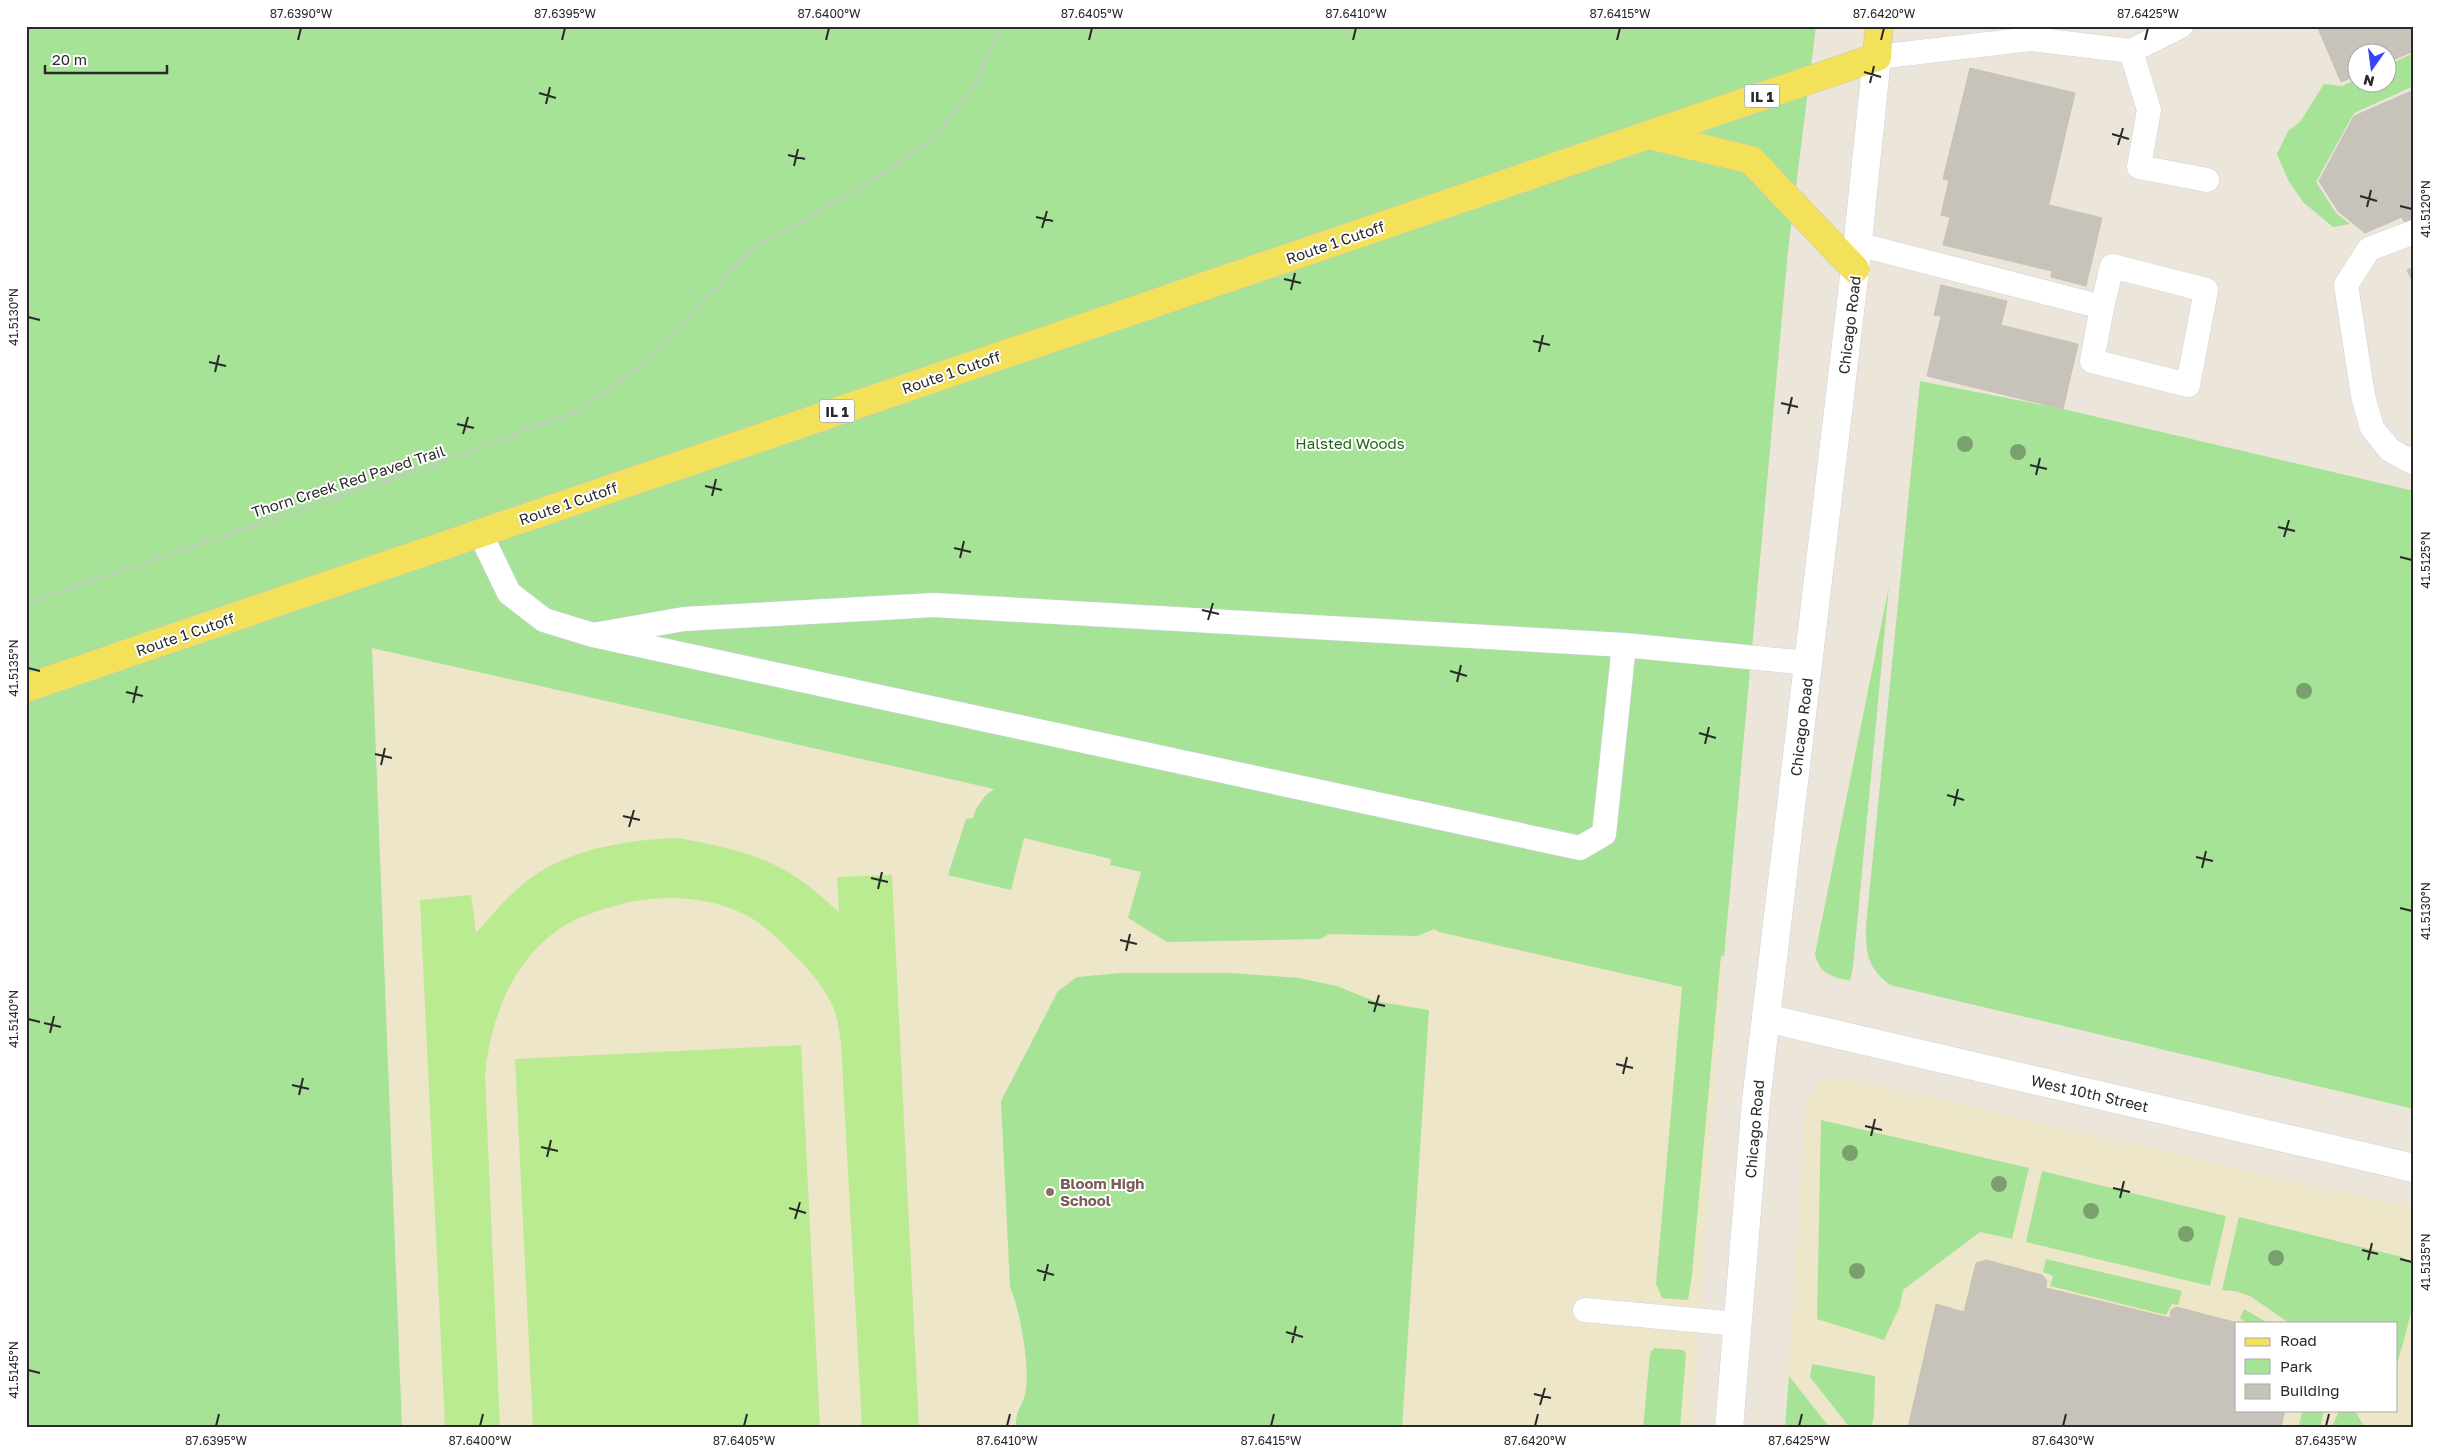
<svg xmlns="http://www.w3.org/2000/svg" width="2440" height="1454" font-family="'Golos Text',sans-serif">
  <rect width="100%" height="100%" fill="#ece6da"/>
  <path fill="#eee6c9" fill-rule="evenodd" d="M372,647L1724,957L1692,1428H402Z
    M1823,1078L1860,1081L2414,1209V1428H1785L1806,1102ZM2236,1323H2396V1410H2236Z"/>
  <path fill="#a7e396" d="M26,26H1816L1788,251L1724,957L1721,956L1692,1274L1688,1300L1662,1298L1656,1284L1682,987L1439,932L1434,929L1418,936L1329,934L1320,939L1167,942L1128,918L1141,872L1110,865L1111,859L1024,838L1011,890L948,875L966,819L973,818L976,809L985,796L994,789L372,648L402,1428H26Z
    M2414,53V86L2354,113L2316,182L2336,213L2350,224L2333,227L2303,202L2288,180L2277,154L2288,131L2300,122L2324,84L2342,86L2357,79L2358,82H2388V65Z
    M1920,381L2063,409L2414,491V1109L1890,985C1867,967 1866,954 1866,926Z
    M1889,586L1853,967L1850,981C1831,976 1820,975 1815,954Z
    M1120,973H1232L1299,978L1337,986L1374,1001L1429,1010L1402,1428H1016C1015,1412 1021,1408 1025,1395C1031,1370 1020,1310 1010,1287L1001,1101L1058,991L1077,977Z
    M1821,1120L2029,1168L2012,1239L1980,1232L1903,1290L1900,1306L1884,1340L1817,1319Z
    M2042,1171L2226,1216L2210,1286L2026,1242Z
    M2239,1217L2402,1257C2405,1259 2410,1261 2412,1264C2423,1281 2402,1347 2396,1367V1323H2289L2250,1296L2235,1291L2222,1290Z
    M2046,1259L2182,1291L2178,1305L2172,1304L2166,1315L2050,1286L2053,1276L2043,1272Z
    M2244,1309L2268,1323H2246L2240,1318Z
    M1654,1348L1683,1350L1686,1354L1680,1428H1643L1650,1354Z
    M1812,1364L1875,1376L1874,1416L1871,1428H1850L1810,1377Z
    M1789,1376L1830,1428H1785Z
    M2303,1410H2324L2320,1428H2298Z
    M2340,1410L2355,1411L2365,1428H2331Z"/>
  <path fill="#baeb91" d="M677,838C718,845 759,853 794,876C811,886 825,900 839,912L837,877L892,875L919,1428H862L841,1043C839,1032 838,1020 834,1009C825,988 810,970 794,955C781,942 767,927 751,918C712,895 658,893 615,906C593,912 569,920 551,935C509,969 490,1023 485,1075L500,1428H445L420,900L471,895L476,933C491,916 506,898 524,883C566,849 625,840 677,838Z
    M801,1045L820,1428H533L515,1059Z"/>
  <path fill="#c7c3ba" stroke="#c7c2b4" d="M2317,26H2414V51L2388,62V52H2358V75L2341,82Z
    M1970,68L2075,93L2049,204L1943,179Z
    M2414,90V244L2402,217L2365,233L2338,211L2319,181L2354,116Z
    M1949,180L2102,218L2086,286L2051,277L2052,271L1943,245L1950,217L1941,215Z
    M2414,267V285L2407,270Z
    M1941,285L2007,301L2001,325L2078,344L2063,409L1927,376L1941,316L1934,315Z
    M1986,1260L2042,1275L2047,1281L2046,1288L2170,1318L2171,1310L2176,1307L2238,1323H2236V1410H2285L2281,1428H1908L1936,1304L1964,1312L1976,1263Z"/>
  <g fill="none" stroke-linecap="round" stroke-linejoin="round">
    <g stroke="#d0d1e2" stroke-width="25">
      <path id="service" d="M2131,51L2149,110L2139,167L2207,180
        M1877,57L2031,39L2131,51L2181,26
        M2414,232L2369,249L2346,285L2363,396L2372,428L2390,450L2414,463
        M1857,244L2102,307L2112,266L2206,290L2188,385L2092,361L2102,307
        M480,533L509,593L544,620L593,635
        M1624,645L1604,834L1580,848L593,635L684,619L934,605L1624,645L1808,663
        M1585,1310L1737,1324"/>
    </g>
    <g stroke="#d0d1e2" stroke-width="29">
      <path id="minor" d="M1766,1018L2414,1168"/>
    </g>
    <g stroke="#d0d1e2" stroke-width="29">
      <path id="tertiary" d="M1729,1428L1756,1101L1855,269L1877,57"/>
    </g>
    <g stroke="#c7c7c7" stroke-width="29">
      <path id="primary" d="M1648,135L1751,160L1855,269
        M26,688L1877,57L1879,26"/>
    </g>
    <path stroke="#c7c7c7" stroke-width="3" stroke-dasharray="4 2.5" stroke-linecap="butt" d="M26,603L448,460L579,410L647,362L751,250L877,178L931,140L974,87L1001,26"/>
    <use href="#service" stroke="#fff" stroke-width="24"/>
    <use href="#minor" stroke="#fff" stroke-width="28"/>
    <use href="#tertiary" stroke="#fff" stroke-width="28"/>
    <use href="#primary" stroke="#f2e159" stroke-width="28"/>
  </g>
  <g fill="#7ba06f">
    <circle cx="1965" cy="444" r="8"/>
    <circle cx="2018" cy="452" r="8"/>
    <circle cx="2304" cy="691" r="8"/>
    <circle cx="1850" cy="1153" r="8"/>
    <circle cx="1999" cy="1184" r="8"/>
    <circle cx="2091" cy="1211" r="8"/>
    <circle cx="2186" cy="1234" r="8"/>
    <circle cx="2276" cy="1258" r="8"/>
    <circle cx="1857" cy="1271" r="8"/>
  </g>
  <path fill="none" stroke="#292929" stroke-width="2" d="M298,40L301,28M562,40L565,28M826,40L829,28M1089,40L1092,28M1353,40L1356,28M1617,40L1620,28M1881,40L1884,28M2145,40L2148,28M1864,72L1881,77M1870,83L1874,66M539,93L556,98M546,104L550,87M2112,134L2129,139M2118,145L2123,128M788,155L805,159M794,166L798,149M2360,196L2377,201M2400,206L2412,209M2367,207L2371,190M1036,217L1053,221M1042,228L1047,211M1284,279L1301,283M1291,290L1295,273M28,317L40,320M1533,341L1550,345M1539,352L1543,335M209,362L226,366M215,372L219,355M1781,403L1798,407M1788,414L1792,397M457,424L474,428M463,434L468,417M2030,465L2047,469M2036,475L2040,458M705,486L722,490M712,496L716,479M2278,527L2295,531M2284,537L2289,520M954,548L971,552M2400,557L2412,560M960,558L964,541M1202,610L1219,614M1208,620L1213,603M28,668L40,671M1450,671L1467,676M1457,682L1461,665M126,692L143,696M133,703L137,686M1699,733L1716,738M1705,744L1709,727M375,754L392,758M381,765L385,748M1947,795L1964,800M1954,806L1958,789M623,816L640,820M629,827L634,810M2196,857L2213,861M2202,868L2206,851M871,878L888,882M878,889L882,872M2400,908L2412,911M1120,940L1137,944M1126,951L1130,934M1368,1002L1385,1006M1374,1012L1379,995M28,1019L40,1022M44,1023L61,1027M50,1033L54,1016M1616,1064L1633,1068M1623,1074L1627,1057M292,1085L309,1089M299,1095L303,1078M1865,1126L1882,1130M1871,1136L1875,1119M541,1147L558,1151M547,1157L551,1140M2113,1188L2130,1192M2120,1198L2124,1181M789,1208L806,1213M795,1219L800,1202M2362,1250L2378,1254M2400,1259L2412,1262M2368,1260L2372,1243M1037,1270L1054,1275M1044,1281L1048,1264M1286,1332L1303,1337M1292,1343L1296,1326M28,1370L40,1373M1534,1394L1551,1398M1540,1405L1545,1388M216,1426L219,1414M480,1426L483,1414M744,1426L747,1414M1007,1426L1010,1414M1271,1426L1274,1414M1535,1426L1538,1414M1799,1426L1802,1414M2063,1426L2066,1414M2326,1426L2329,1414"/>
  <circle fill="#8d6e63" stroke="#fff" stroke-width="2" cx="1050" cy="1192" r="5"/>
  <g text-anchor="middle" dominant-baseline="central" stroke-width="4" stroke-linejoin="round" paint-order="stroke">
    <g fill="#fff" stroke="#696969" stroke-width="1">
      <rect x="1744.5" y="84.5" width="35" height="23" rx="4"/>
      <rect x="819.5" y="399.5" width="35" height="23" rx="4"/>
    </g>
    <g font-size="14" font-weight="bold" fill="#292929">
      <text x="1762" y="96">IL 1</text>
      <text x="837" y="411">IL 1</text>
    </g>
    <g font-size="15" fill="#292929" stroke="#fff">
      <text transform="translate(1335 242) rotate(-19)">Route 1 Cutoff</text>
      <text transform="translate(1849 325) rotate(-83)">Chicago Road</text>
      <text transform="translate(951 372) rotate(-19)">Route 1 Cutoff</text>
      <text transform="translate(348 481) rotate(-18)">Thorn Creek Red Paved Trail</text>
      <text transform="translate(568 503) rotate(-19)">Route 1 Cutoff</text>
      <text transform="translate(185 634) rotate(-19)">Route 1 Cutoff</text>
      <text transform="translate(1801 727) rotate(-83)">Chicago Road</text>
      <text transform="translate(2090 1093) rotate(13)">West 10th Street</text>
      <text transform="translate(1754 1129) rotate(-85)">Chicago Road</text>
    </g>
    <g font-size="15" fill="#1f6718" stroke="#fff">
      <text x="1350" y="443">Halsted Woods</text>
    </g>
    <g font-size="15" font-weight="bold" fill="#785e54" stroke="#fff" text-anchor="start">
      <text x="1060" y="1183">Bloom High<tspan x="1060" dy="17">School</tspan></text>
    </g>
  </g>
  <rect width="2440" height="1454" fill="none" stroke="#ffffff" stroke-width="55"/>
  <rect x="2235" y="1322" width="162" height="90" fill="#ffffff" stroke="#a9a9a9"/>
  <rect x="2245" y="1338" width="25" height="8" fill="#f2e159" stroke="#a9a9a9"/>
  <text x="2280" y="1346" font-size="15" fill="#292929">Road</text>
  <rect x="2245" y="1359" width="25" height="15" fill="#a7e396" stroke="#a9a9a9"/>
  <text x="2280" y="1372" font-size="15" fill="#292929">Park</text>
  <rect x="2245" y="1384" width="25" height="15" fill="#c7c3ba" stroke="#a9a9a9"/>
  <text x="2280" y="1396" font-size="15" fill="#292929">Building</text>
  <g transform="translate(2372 68) rotate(194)"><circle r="24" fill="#ffffff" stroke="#a9a9a9"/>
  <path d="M0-4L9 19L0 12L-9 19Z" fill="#3744fc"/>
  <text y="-8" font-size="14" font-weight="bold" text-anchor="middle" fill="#292929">N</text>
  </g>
  <path d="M45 65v8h122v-8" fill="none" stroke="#292929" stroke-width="2.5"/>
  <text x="52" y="65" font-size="15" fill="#292929" stroke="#ffffff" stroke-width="4" paint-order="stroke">20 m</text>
  <rect x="28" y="28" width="2384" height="1398" fill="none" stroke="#292929" stroke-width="2"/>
  <g font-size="12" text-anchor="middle" fill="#292929">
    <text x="301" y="18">87.6390°W</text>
    <text x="565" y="18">87.6395°W</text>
    <text x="829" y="18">87.6400°W</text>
    <text x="1092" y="18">87.6405°W</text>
    <text x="1356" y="18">87.6410°W</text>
    <text x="1620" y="18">87.6415°W</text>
    <text x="1884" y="18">87.6420°W</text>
    <text x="2148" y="18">87.6425°W</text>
    <text transform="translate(2426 209) rotate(-90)" y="4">41.5120°N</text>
    <text transform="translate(14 317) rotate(-90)" y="4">41.5130°N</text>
    <text transform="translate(2426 560) rotate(-90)" y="4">41.5125°N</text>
    <text transform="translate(14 668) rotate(-90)" y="4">41.5135°N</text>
    <text transform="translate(2426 911) rotate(-90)" y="4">41.5130°N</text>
    <text transform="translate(14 1019) rotate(-90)" y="4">41.5140°N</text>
    <text transform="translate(2426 1262) rotate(-90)" y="4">41.5135°N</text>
    <text transform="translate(14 1370) rotate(-90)" y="4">41.5145°N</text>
    <text x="216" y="1445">87.6395°W</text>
    <text x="480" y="1445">87.6400°W</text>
    <text x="744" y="1445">87.6405°W</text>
    <text x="1007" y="1445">87.6410°W</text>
    <text x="1271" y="1445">87.6415°W</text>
    <text x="1535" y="1445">87.6420°W</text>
    <text x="1799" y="1445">87.6425°W</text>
    <text x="2063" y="1445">87.6430°W</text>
    <text x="2326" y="1445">87.6435°W</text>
  </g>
</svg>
